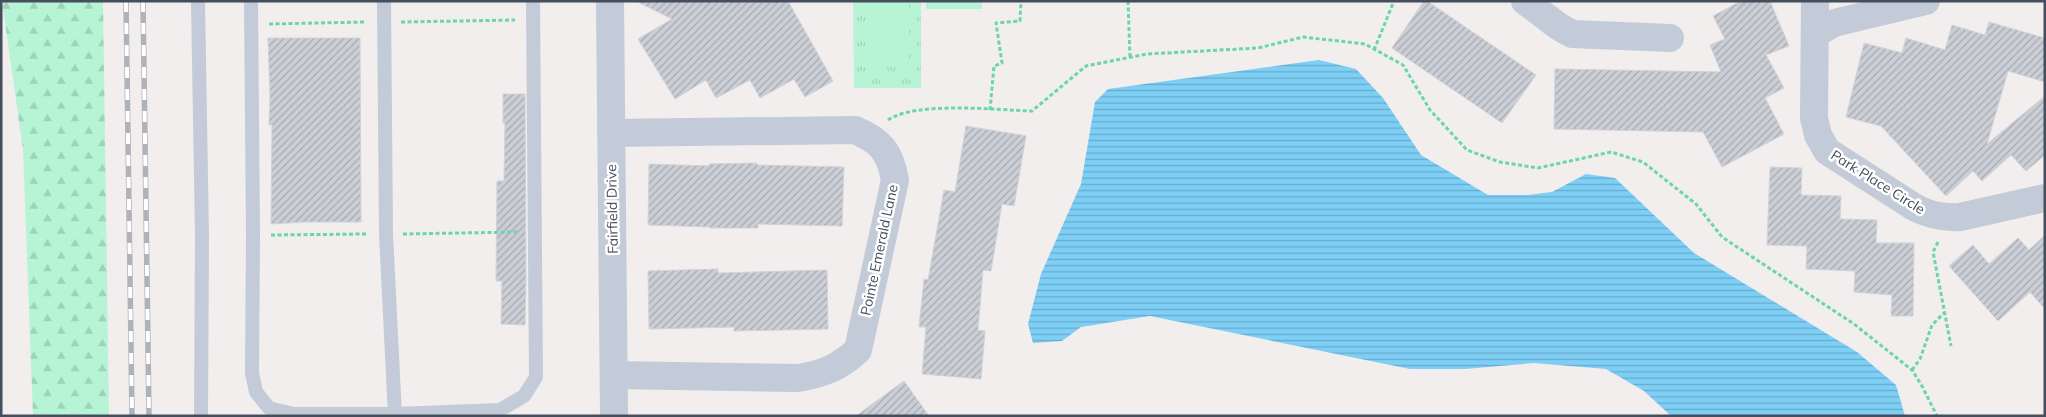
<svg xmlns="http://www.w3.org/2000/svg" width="2046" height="417" font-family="Mulish,sans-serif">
  <defs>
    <pattern id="grass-tufts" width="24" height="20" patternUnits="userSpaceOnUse" patternTransform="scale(1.25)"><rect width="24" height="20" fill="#b6f4d5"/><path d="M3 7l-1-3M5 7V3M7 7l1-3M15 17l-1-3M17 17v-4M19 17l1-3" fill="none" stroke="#9ed3b9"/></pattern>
    <pattern id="forest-firs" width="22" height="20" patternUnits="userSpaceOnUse" patternTransform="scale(1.25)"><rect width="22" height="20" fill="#b6f4d5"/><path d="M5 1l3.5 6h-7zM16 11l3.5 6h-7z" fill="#9ed3b9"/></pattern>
    <pattern id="water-rules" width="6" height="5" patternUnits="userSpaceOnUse" patternTransform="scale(1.25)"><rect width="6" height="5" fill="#7ecff5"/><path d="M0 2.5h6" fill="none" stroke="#69aaca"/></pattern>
    <pattern id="building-hatch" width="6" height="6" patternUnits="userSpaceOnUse" patternTransform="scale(1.25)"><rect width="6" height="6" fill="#ccced6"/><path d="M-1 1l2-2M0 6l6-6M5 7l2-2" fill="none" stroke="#a7a9b1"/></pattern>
  </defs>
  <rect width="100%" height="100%" fill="#f1eeed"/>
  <path fill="url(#grass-tufts)" d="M853,1H921V88H854Z"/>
  <path fill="url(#forest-firs)" d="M2,1H103L109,416H33L23,150Z"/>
  <path fill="#b6f4d5" d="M870,1H909V65L869,64Z
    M926,1H982V9H926Z"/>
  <path fill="url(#water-rules)" d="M1319,60L1356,69L1383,98L1421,155L1488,195H1527L1552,192L1586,174L1615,178L1694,253L1857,352L1896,385L1905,416H1671L1644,391L1606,369L1534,363L1465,369H1410L1150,316L1081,327L1062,341L1033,343L1028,324L1041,274L1081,184L1095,102L1108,89Z"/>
  <path fill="url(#building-hatch)" stroke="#d1d2da" d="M636,1H788L833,81L805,97L794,79L760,98L750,80L716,98L706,80L675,99L638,39L672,19Z
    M1424,1H1427L1536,75L1502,123L1392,48Z
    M1741,1H1770L1789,46L1766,55L1784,88L1765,98L1784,134L1722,167L1703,132L1554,129L1555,69L1721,72L1710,45L1725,39L1713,16Z
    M1989,22L2045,38V82L2008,71L1987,144L2045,96V155L2026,171L2011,155L1982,181L1973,171L1946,196L1881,126L1846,117L1864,43L1902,53L1906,38L1945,50L1952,25L1985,35Z
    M268,38H360L361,222H304L271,224L272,125H269L270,96Z
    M503,94H525L526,276L525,325L501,324L502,281H496L497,181H504L505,123H503Z
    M966,126L1026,136L1014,206L1002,204L991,271L983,270L978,330L985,331L981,379L922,374L926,327H919L924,279L928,280L944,190L955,192Z
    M757,163V165L844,167L842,226L758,224V228H710V227L648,225L649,164L709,166V164Z
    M1770,167L1802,168L1801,195L1841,196L1840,219L1877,220L1876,243H1914L1913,316H1891L1892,295L1854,292L1855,271L1806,269L1807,246L1767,245Z
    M2045,235V309L2030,292L1998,321L1949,266L1973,245L1989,264L2018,238L2029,250Z
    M718,269V273L827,270L828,329L734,331V327L649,329L648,271Z
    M904,381L929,416H856Z"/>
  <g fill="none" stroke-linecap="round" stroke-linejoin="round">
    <path stroke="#6bd5ad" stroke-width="3" stroke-dasharray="4 2.5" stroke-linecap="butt" d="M1128,1L1130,58
      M401,22L515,20
      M269,24L365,22
      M1374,50L1394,1
      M990,110L994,66L1002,63L996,23L1020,21L1021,1
      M888,120C916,101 996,110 1032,111L1086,66L1147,54L1258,48L1303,37L1365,44L1403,65L1430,110L1467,150L1500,162L1538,168L1611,152L1643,162L1696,204L1722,237L1854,324L1912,370L1922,386L1937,416
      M403,234L517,232
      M271,235L367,234
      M1938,242L1933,252L1951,346
      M1912,370L1920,359L1932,325L1944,313"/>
    <path stroke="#c2cbd7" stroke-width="14" d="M198,1L202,237L201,416
      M251,1L253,235L252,373L256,392L269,408L294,414H395L500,410L524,396L536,377L533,1
      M384,1L386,234L395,416"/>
    <path stroke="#c2cbd7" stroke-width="28" d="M610,1L614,416
      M1525,1L1558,26L1572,34L1670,38
      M1815,1L1814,118L1818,135L1827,151L1914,207C1929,215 1942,218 1960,217L2045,198
      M1815,34L1834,23L1926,1
      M611,133L855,130C881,141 890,152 895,180L858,350C840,367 823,374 798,378L614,375"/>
    <g stroke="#afb2b9" stroke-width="5.5">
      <path id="rail" d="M126,1L132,416
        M143,1L149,416"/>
    </g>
    <use href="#rail" stroke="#fff" stroke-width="4" stroke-dasharray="11" stroke-linecap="butt"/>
  </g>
  <g text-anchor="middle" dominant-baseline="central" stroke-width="5" stroke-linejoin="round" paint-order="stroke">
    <g font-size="14" fill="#444e5d" stroke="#fff">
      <text transform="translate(1878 182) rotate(32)">Park Place Circle</text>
      <text transform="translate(612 209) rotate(-91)">Fairfield Drive</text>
      <text transform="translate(879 250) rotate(-78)">Pointe Emerald Lane</text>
    </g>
  </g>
  <rect width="2046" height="417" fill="none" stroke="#444e5d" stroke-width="5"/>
</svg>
